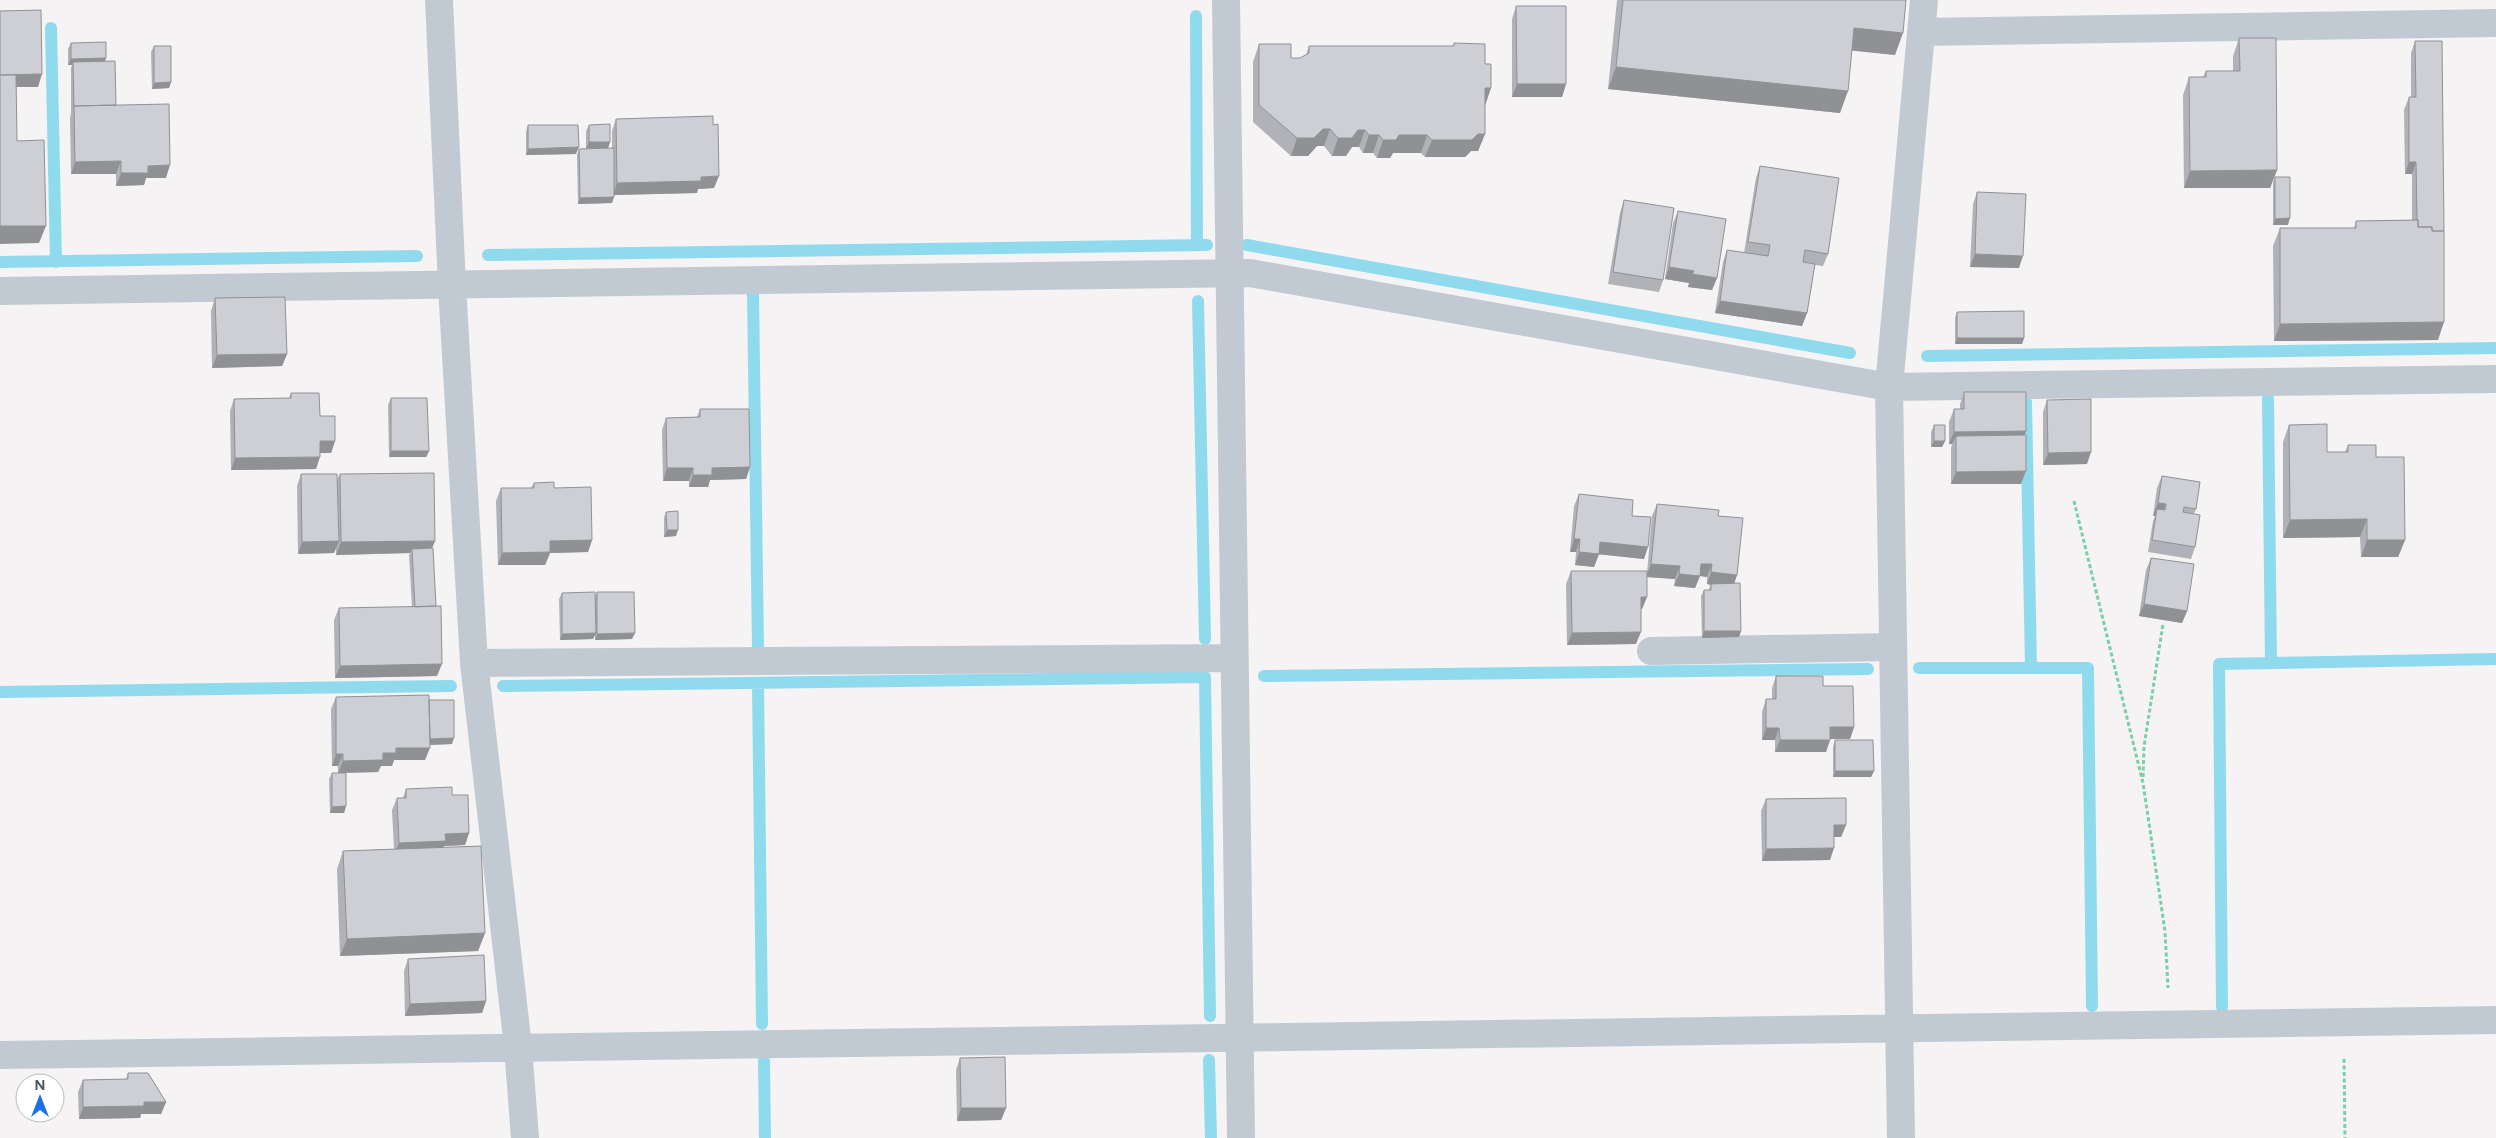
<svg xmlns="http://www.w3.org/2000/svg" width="2496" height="1138" font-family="Figtree,sans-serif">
  <rect width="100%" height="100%" fill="#f5f3f3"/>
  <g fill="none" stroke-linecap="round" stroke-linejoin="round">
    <path stroke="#90daee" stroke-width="12" d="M1196,16L1197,245
      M51,28L56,262
      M1247,245L1850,353
      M488,255L1207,245
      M0,262L417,256
      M753,294L758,648
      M1198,301L1205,639
      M1927,356L2496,348
      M2268,398L2271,663
      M2026,402L2031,668
      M1919,668H2088L2092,1006
      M1264,676L1868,669
      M758,683L762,1024
      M503,686L1205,677L1210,1016
      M0,692L451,686
      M2222,1007L2219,664L2496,659
      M1209,1060L1211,1138
      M764,1061L765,1138"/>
    <path stroke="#7ad0a6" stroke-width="3" stroke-dasharray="4 2.5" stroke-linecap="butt" d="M2074,501L2143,783L2165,931L2168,988
      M2143,777L2144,747L2163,624
      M2344,1059L2345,1138"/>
    <path stroke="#c1cad2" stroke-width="28" d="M439,0L452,286L474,663L518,1047L525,1138
      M1226,0L1241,1138
      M1921,32L2496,23
      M0,291L1250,273L1889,387L2496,379
      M1651,651L1893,647
      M474,663L1234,658
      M0,1055L2496,1020
      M1901,1138L1889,387L1924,0"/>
  </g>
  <path fill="#b0b2b7" d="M1617,0H1906L1895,55L1852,50L1840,113L1608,89Z
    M1516,6L1566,84L1562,97H1512V19Z
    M2239,38L2277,170L2270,188H2184L2183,95L2189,77H2203L2206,71H2233V56Z
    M2415,41L2438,340L2274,341L2273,246L2280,228H2354L2356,221L2412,220V174H2405L2404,110L2409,97H2411V53Z
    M71,43L105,61L116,105L166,178H146L144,185L116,186V174H71L70,118L71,113V68L72,65H68V49Z
    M1454,43L1485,106V134L1478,151H1471L1465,157H1425L1421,153H1393L1390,158H1377L1373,153H1363L1359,147H1352L1346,156H1332L1324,146H1317L1308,156H1291L1253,122V62L1259,44L1291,58H1300L1306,55L1309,46H1453Z
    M154,46L171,82L169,88L152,89L151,52Z
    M616,119L714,188L698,189L697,193L614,195L612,203L578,204L577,155L579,149L612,148V131Z
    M528,125L576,154L526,155V132Z
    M589,125L610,142L608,148H586V131Z
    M1760,166L1828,254L1823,266L1815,265L1807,313L1802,326L1715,313L1723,262L1727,250L1744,253L1756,178Z
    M2275,177L2288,225H2273V183Z
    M1977,192L2019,268L1970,267L1973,204Z
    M1624,200L1663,280L1659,292L1608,284L1620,213Z
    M1678,211L1717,278L1712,290L1688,287L1689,283L1665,279L1673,223Z
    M215,298L287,354L282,366L212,368L211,311Z
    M1957,312L2024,338L2022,344H1955V318Z
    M1964,392L2024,435L2021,484H1951V448L1952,444H1949V422L1954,409H1960V404Z
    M291,393L320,416L335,441L331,453H320L316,469L231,470L230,411L234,399L289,398Z
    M391,398L429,451L426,457H389L388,405Z
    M2047,400L2087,464L2043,465V412Z
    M700,409L750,467L746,479L710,480L708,487H689V481H663L662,430L666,418L697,417Z
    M1934,425L1945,441L1942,447H1931V432Z
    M2289,425L2327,452H2345L2348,445L2376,457L2405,540L2398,557H2361L2360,537L2283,538V442Z
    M301,474L337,480L340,474L435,541L432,548L437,676L335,678L334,620L339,608L412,607L409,555L410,553L336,555V547L334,553L298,554L297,486Z
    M2162,476L2196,509L2194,514L2195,547L2191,559L2148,552L2153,521L2155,516H2153L2157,488Z
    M534,483L554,488L592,540L588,552L550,553L545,565H498L496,501L501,488H531Z
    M1579,494L1632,516L1644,559L1599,554L1594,567L1575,565L1576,552H1570L1574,506Z
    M1657,504L1718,516L1737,575L1734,583L1741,631L1739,637L1702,638L1701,596L1704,590H1709L1710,585L1707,584V577L1700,576L1695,588L1674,586L1675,579L1647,577V597L1642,609H1641L1636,644L1567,645L1566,584L1571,571L1647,573L1652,516Z
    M666,512L676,536L664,537V518Z
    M2151,558L2187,611L2182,623L2139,616L2146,570Z
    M597,592L632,639L595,640V635L593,639L560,640L559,599L562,593L595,597Z
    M1776,676L1823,686L1854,727L1850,739H1830L1826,752H1775V740H1762V712L1766,699H1772V688Z
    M336,697L429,700L452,744L430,745L425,760H394L392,766H381L378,772L338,773V766H332L331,709Z
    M1835,740L1874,771L1871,777H1833V747Z
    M332,773L346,806L344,813H330L329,779Z
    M406,789L452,795L469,833L465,845L444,846V848L485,933L478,951L340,956L337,869L343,851L394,849L392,810L397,798H403Z
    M1766,799L1846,825L1841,837H1834L1830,860L1762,861L1761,811Z
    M408,959L486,1001L482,1013L405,1016L404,971Z
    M960,1058L1006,1108L1001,1120L957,1121L956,1070Z
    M128,1073L166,1102L161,1114H141L140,1118L79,1119L78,1092L83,1080L126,1079Z"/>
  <path fill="#909195" d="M1854,28L1903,33L1895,55L1846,50Z
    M106,58L104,65L73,62L72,65H68L71,59Z
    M1616,67L1848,91L1840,113L1608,89Z
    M14,74H42L38,87H11Z
    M171,82L169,88L152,89L154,83Z
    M1517,84H1566L1562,97H1512Z
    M1485,88H1491L1485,106Z
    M1323,129H1330L1324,146H1317L1308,156H1291L1297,138Z
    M1358,130H1365L1359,147H1352L1346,156H1332L1338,138Z
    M1478,134H1485L1478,151H1471L1465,157H1425L1432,140Z
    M1369,135H1379L1373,153H1363Z
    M1399,135H1427L1421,153H1393L1390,158H1377L1383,140Z
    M589,142H610L608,148H586Z
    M579,147L576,154L526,155L528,149Z
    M121,161L116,174H71L75,162Z
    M2409,162H2416L2412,174H2405Z
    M170,165L166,178H146L144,185L116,186L121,173L148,166Z
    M2277,170L2270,188H2184L2190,171Z
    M719,176L714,188L698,189L697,193L613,195L617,183Z
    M614,197L612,203L578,204L580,198Z
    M2290,218L2288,225H2273L2275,219Z
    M0,226H46L39,243L0,244Z
    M1975,254L2023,256L2019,268L1970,267Z
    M1669,267L1694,271L1689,283L1665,279Z
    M1692,274L1717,278L1712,290L1688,287Z
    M1720,301L1807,313L1802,326L1715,313Z
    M2444,322L2438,340L2274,341L2280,324Z
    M1957,338H2024L2022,344H1955Z
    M287,354L282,366L212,368L217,355Z
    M2026,431L2021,444L1956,436L1952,444H1949L1954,432Z
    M320,441H335L331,453H316Z
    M1934,441H1945L1942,447H1931Z
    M391,451H429L426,457H389Z
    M2091,452L2087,464L2043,465L2048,453Z
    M320,457L316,469L231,470L235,458Z
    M750,467L746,479L710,480L708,487H689L693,475L712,468Z
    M667,468H693L689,481H663Z
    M2026,471L2021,484H1951L1956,472Z
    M2158,503L2166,504L2161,516L2157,509L2155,516H2153Z
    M2367,519L2360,537L2283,538L2290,520Z
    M667,530H678L676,536L664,537Z
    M1574,539H1580L1576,552H1570Z
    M592,540L588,552L550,553L545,565H498L502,553L550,541Z
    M2367,540H2405L2398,557H2361Z
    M339,541L334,553L298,554L302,542Z
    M435,541L430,553L412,549L410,553L336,555L341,542Z
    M1600,542L1648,547L1644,559L1596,554Z
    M1579,552L1599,554L1594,567L1575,565Z
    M1651,564L1680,566L1675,579L1646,577Z
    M1701,564H1712L1707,577L1700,576L1695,588L1674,586L1679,574Z
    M1711,572L1737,575L1733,587L1707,584Z
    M1641,597H1647L1642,609H1636Z
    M2144,604L2187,611L2182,623L2139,616Z
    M1704,631H1741L1739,637L1702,638Z
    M1641,632L1636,644L1567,645L1572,633Z
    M596,633L593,639L560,640L562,634Z
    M635,633L632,639L595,640L597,634Z
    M442,664L437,676L335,678L340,666Z
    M1830,727H1854L1850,739H1826Z
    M1766,728H1779L1775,740H1762Z
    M454,738L452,744L426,745L428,739Z
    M1780,740H1830L1826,752H1775Z
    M396,748H430L425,760H394L392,766H381L378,772L338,773L343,761L383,753Z
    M336,754H343L338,766H332Z
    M1835,771H1874L1871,777H1833Z
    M346,806L344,813H330L332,807Z
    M1834,825H1846L1841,837H1830Z
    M469,833L465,845L444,846L441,853L394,855L399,843L445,834Z
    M1834,848L1830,860L1762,861L1766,849Z
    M485,933L478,951L340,956L347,939Z
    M486,1001L482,1013L405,1016L410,1004Z
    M144,1102H166L161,1114H141L140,1118L79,1119L83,1107Z
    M961,1108H1006L1001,1120L957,1121Z"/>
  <path fill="#cdcfd5" stroke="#909195" d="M1623,0H1906L1903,33L1854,28L1848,91L1616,67Z
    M1516,6H1566V84H1517Z
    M41,10L42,74L0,75V11Z
    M2239,38H2276L2277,170L2190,171L2189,77H2206V71H2240Z
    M2415,41H2442L2444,231H2432V227H2418V220H2417L2416,162H2409V97H2416Z
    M106,42V58L71,59V43Z
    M1454,43L1485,44V64H1491V88H1485V134H1478L1472,140H1432L1427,135H1399L1396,140H1383L1379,135H1369L1365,130H1358L1352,138H1338L1330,129H1323L1314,138H1297L1259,105V44H1291V58H1300L1309,53V46H1454Z
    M154,46H171V82L154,83Z
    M115,61L116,105L74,106V107L73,62Z
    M0,75H16L17,141L44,140L46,226H0Z
    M169,104L170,165L148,166V173H121V161L75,162L74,106Z
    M713,116V125L718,124L719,176L701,177V181L617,183L616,119Z
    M610,124V142H589V125Z
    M528,125H578L579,147L528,149Z
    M614,148V197L580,198L579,149Z
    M1760,166L1839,178L1828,254L1805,250L1803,262L1815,264L1807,313L1720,301L1727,250L1768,256L1770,245L1748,242Z
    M2275,177H2290V218L2275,219Z
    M1977,192L2026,194L2023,256L1975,254Z
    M1624,200L1674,208L1663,280L1613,272Z
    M1678,211L1726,219L1717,278L1692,274L1694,271L1669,267Z
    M2418,220V227H2432V231H2444V322L2280,324V228H2356V221Z
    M285,297L287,354L217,355L215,298Z
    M2024,311V338H1957V312Z
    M1964,392H2026V431L1954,432V409H1964Z
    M291,393H319L320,416H335V441H320V457L235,458L234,399L291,398Z
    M391,398H427L429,451H391Z
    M2091,399V452L2048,453L2047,400Z
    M700,409H749L750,467L712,468V475H693V468H667L666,418L700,417Z
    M2327,424V452H2348V445H2376V457H2404L2405,540H2367V519L2290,520L2289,425Z
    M1934,425H1945V441H1934Z
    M2026,435V471L1956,472V436Z
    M434,473L435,541L341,542L340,474Z
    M301,474H337L339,541L302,542Z
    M2162,476L2200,482L2196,509L2184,507L2183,512L2200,515L2195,547L2152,540L2157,509L2165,510L2166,504L2158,503Z
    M554,482V488L591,487L592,540L550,541V552L502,553L501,488H534V483Z
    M1579,494L1633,500L1632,516L1651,517L1648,547L1600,542L1599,554L1579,552L1580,539H1574Z
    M1657,504L1719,510L1718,516L1743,518L1737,575L1711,572L1712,564H1701L1700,576L1679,574L1680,566L1651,564Z
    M678,511V530H667L666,512Z
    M433,548L436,606L415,607L412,549Z
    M2151,558L2194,564L2187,611L2144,604Z
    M1571,571H1647V597H1641V632L1572,633Z
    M1740,583L1741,631H1704V590H1711V584Z
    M595,592L596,633L562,634V593Z
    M597,592H634L635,633L597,634Z
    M441,606L442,664L340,666L339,608Z
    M1776,676H1823V686H1853L1854,727H1830V740H1780L1779,728H1766V699H1776Z
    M429,695L430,748H396V753H383V760L343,761V754H336V697Z
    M429,700H454V738L430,739Z
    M1835,740H1873L1874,771H1835Z
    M332,773H346V806L332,807Z
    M452,787V795H468L469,833L445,834L446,841L399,843L397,798H406V789Z
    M1846,798V825H1834V848L1766,849V799Z
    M481,846L485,933L347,939L343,851Z
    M484,955L486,1001L410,1004L408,959Z
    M1005,1057L1006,1108H961L960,1058Z
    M128,1073H148L166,1102H144V1106L83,1107V1080L128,1079Z"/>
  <g transform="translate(40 1098)"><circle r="24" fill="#ffffff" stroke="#b7bbc0"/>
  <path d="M0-4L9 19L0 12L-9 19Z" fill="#1a73e8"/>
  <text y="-8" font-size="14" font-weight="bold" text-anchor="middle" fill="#4a5661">N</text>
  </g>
</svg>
